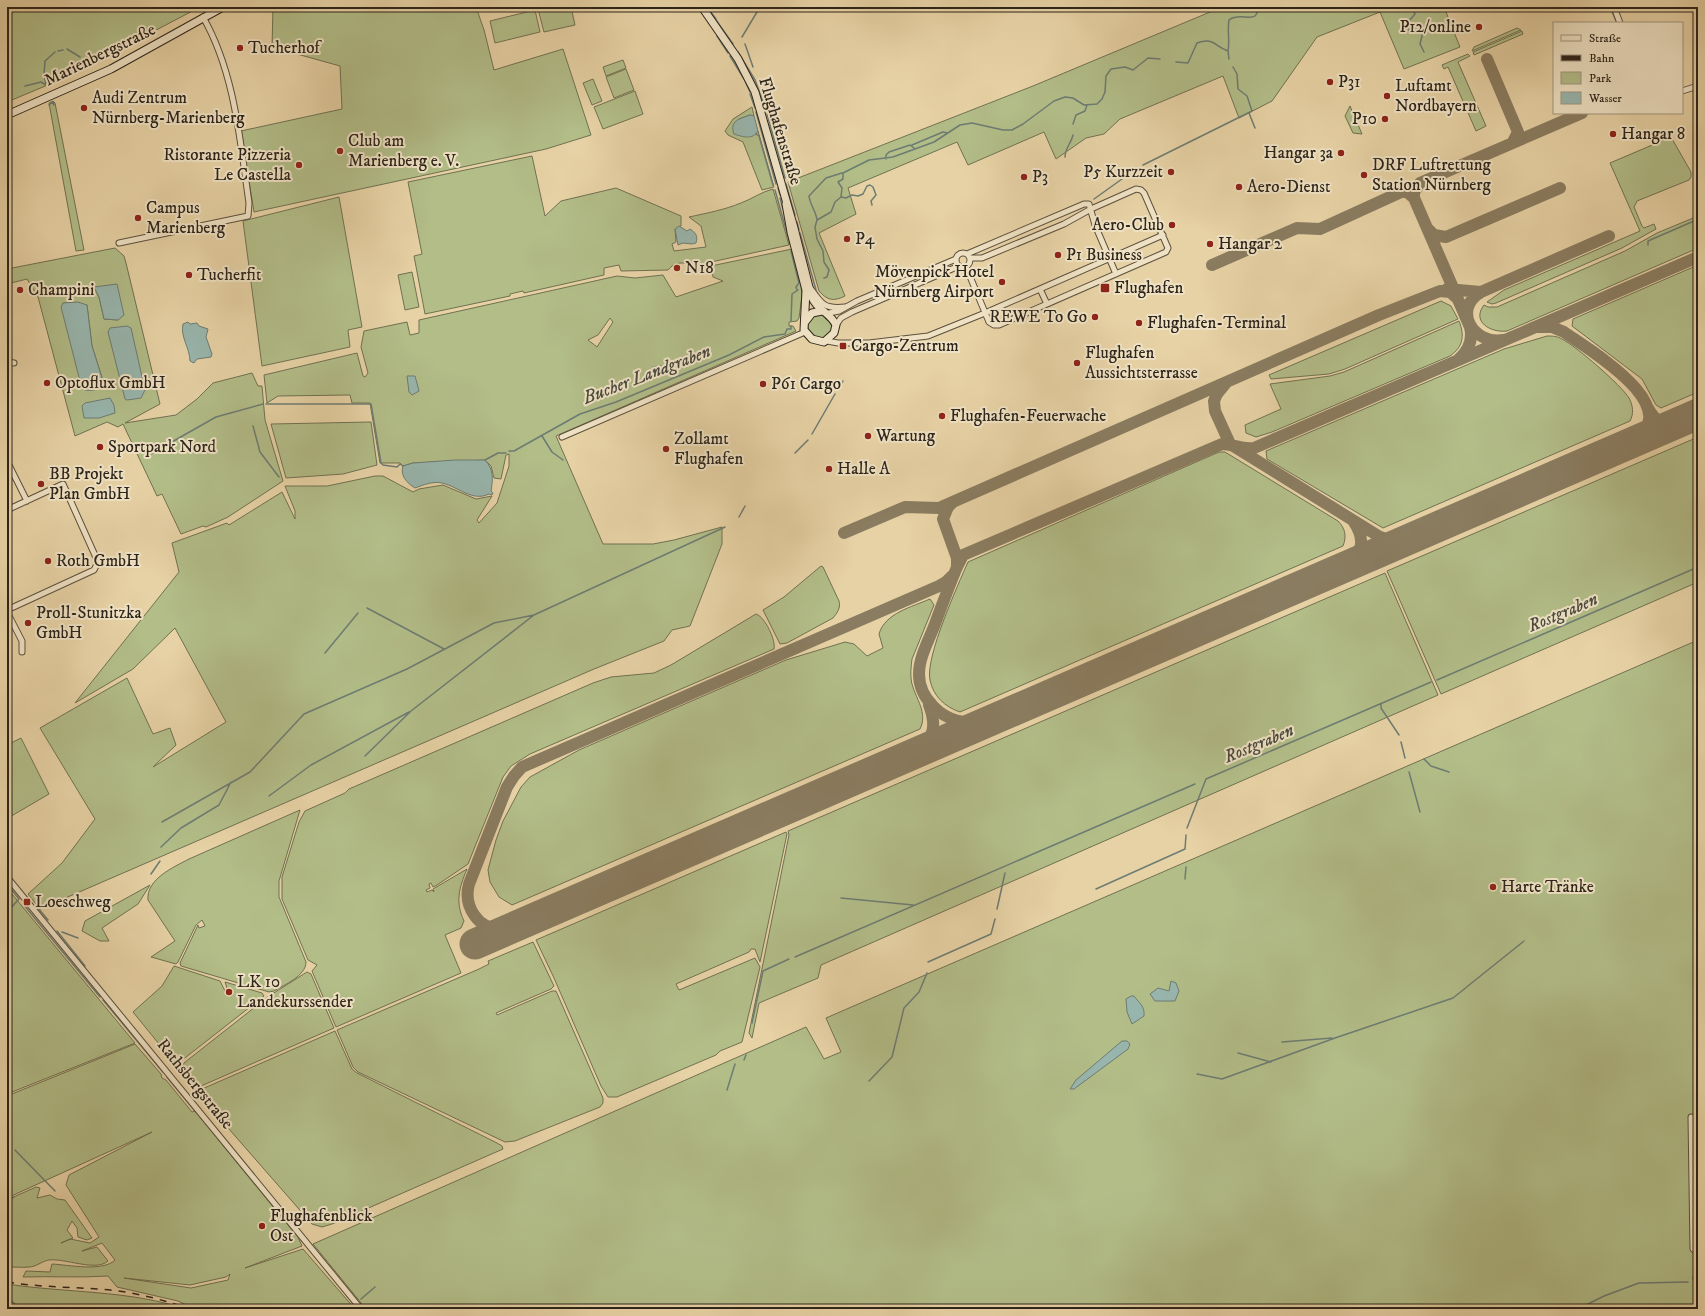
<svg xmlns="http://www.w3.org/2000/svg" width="1705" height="1316" font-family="'IM FELL DW Pica',serif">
  <rect width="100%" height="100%" fill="#e7d2a5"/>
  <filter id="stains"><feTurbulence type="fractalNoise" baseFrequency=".005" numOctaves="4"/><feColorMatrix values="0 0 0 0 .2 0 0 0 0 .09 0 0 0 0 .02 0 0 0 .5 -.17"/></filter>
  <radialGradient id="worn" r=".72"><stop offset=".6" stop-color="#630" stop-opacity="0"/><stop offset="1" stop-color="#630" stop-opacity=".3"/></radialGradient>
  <path fill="#b2bd88" stroke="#707152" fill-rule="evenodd" d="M7,7H200L67,77L7,102Z
    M273,7H476L484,30L494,70L563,49L591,135L546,149L254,212L241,131L342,109L340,66L272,47Z
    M546,7H571L575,25L544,32L538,9Z
    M1222,7H1444L1460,47L1404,69L1380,12L1317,37L1272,101L1239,118L1223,76L1120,119L1104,134L1086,138L1056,159L1044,132L968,165L957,142L848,188L856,214L819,233L845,296C833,302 827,300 819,291L788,182L1033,86Z
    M535,10L540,32L495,43L490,21Z
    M1517,28L1521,30L1472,51L1474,47Z
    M1522,31L1523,34L1474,55L1473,52Z
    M1468,54L1470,56L1458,62L1486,126L1476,131L1448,67L1444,69L1442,65Z
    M623,60L626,68L606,76L603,67Z
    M626,69L634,90L614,98L606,77Z
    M593,79L602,101L592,105L583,83Z
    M635,91L643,114L603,129L594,107Z
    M53,101L55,103L84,250L76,251L49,103Z
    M1350,106L1362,134L1353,133L1345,116Z
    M752,107L754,116L750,115L739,119L756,134L758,131L774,187L762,190L743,142L728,135L725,131L733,119Z
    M1671,137L1691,172V177L1689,180L1637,201L1634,207L1642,226L1644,228L1654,224L1656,229L1622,248L1496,303L1492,304L1487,302L1504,290L1640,231L1610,163Z
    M532,156L545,216L561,201L616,188L681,216V226L675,229L676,242L672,244L674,251L706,247L701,226L689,217C707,213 724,210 741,203C752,199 761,192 773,189L789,245L693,266C685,261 674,262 668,270L621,271L619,265L604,268V275L524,293L523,291L510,294V296L425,314L414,256L422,254L408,182Z
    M339,197L362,327L348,330L350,347L262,366L243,221Z
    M1698,216V248L1507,331C1491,333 1471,322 1484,305L1488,307H1497L1625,251L1657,233Z
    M115,248L124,256L126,263L160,404L125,423L176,415L197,399L213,383L252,373L258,386H262L265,420L283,481L228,517L206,527L203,526L181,534L162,494L157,496L123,424L118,427L107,422L75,436L38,297L27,279L7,284V269ZM94,287L118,320L104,319L99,297ZM63,303L87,305L92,346L104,384Z
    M792,249L801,286L802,295L799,318L797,321L789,322V326H793L796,331L556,436L603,544H653L674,540L722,527V544L690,626L672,630L664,641L594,669L40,909L28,894L62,863L95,819L40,728L127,678L153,734L170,728L176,745L153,767L226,722L175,628L133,669L75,703L179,572L172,543L227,523L229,525L282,492L295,519V511L285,486H327L375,476H383L413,492L419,489L443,485L476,499L492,496L477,520L479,523L497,503L509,466V454L506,455L501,479L494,478L491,466L485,460L413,463L403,466L400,463H380L370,403H352L350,395L278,396L267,403L264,375L357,353L363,376L365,377L368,373L361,347L364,331L407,322L410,335L419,333V320L617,276L635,278L663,275L676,297L723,281L713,277L711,266ZM610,318L613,322L597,347L588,340L598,335Z
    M1698,265V392L1661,408L1656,405L1642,379L1572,326L1573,319Z
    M412,272L419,307L405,310L398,275Z
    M1441,301L1451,306L1458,319L1345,369L1329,374L1271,379L1269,375Z
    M819,312L833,319V331L823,339L814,337L808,330V320Z
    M1459,321C1465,336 1463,347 1450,356L1272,432L1256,437L1246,433L1245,425L1281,409L1270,384L1330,376L1344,372Z
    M1547,336C1552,336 1557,336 1562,339C1576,346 1621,385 1629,398C1633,405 1634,414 1630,421L1383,528L1267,459L1266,451L1504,349Z
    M371,422L377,465L343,474L286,478L271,424Z
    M1698,437V582L1441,694L1387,571Z
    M1219,452H1225L1338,521C1345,528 1347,536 1343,546L960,712C945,707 933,696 930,680C925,657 958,585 968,562Z
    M821,566L823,567L839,601C841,608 837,613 833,618L787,643L780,644L763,610L784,597Z
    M1385,573L1438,695L821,965L818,978L759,1003L752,1038L749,1033L789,835L788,831Z
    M930,599L934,605L912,659C911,667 910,676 912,684C916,699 928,713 920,729L512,905L499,897L490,882L488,870L496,840L503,821L521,787L530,777L579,750L786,660L845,642L854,644L867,656L883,648L879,634C885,613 912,607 930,599Z
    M756,614C765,617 776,640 774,649L530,754L511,766L503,777L468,864L437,885L433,887L431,883L429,884L430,888L426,890L427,892L432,890L434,892L433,889L467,869C459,888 455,902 464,921L461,928L445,935L461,973L336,1027L312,971L317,965L308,960L282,899V877L299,822L305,811L345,793L349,789L593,683L611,677L654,673L671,665Z
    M1698,640V1309H366L313,1244L806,1027L824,1059L841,1052L826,1018Z
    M21,738L49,794L8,818L7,745Z
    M300,810L279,881V897L306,962C306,976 284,985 274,991L269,992L181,966L180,963L198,925L199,928L205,926L202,920L196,925L178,962L176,964L151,957L175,941L148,900C146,879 174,867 189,859Z
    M786,832L787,834L760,962L755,949H751L749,952L676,984L679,990L755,958L760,967L742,1042L720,1051L716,1055L617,1097H608L601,1086L554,978L536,940Z
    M150,885L138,904L102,928L109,941H100L82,931L85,921Z
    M7,888L135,1043L7,1094Z
    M533,942L554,986L551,989L496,1013L497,1015L552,991H556L603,1098V1103L600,1107L515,1141L505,1142L358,1072L353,1067L337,1030L479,969L489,964L488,961Z
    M174,966L220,981L227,995L231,993L230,990L228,991L225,982L262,993L264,996L181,1061L172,1060L133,1012L162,986Z
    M307,972L311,974L334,1028L201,1086L190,1084L181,1071L184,1063L269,996Z
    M335,1031L352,1069L357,1073L497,1143L502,1146L503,1149L332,1224L322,1227L312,1224L194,1089H202Z
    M135,1044L161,1074L162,1078L166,1080L192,1112L195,1111L298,1237L302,1246L245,1268L303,1249L355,1309H195L178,1301L117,1287L108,1276C80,1278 52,1276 23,1277L26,1271L50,1272L52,1264C69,1265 103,1272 115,1260L102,1243L82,1251L97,1247L108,1261C96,1272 65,1258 49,1260C42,1261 36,1267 29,1267C21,1268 15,1266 7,1268V1200L36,1187L40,1188L37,1198L50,1195L57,1199L65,1200L92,1238L87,1240L78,1237L77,1228L72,1221L67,1230L73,1238L61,1243L70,1239L90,1243L99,1237L66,1185L69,1175L152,1132L7,1198V1096ZM230,1274L228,1280L191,1288L124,1278L190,1285L226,1277Z
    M7,1284C65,1293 130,1290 185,1309H20L7,1298Z"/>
  <path fill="#98b6ae" stroke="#6d7c73" d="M750,115L754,116L758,131C753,140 743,137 734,134C729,120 740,119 750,115Z
    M679,226L687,231L690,229C696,233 698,236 696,243L692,244L683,243L678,245L675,229Z
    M117,284L124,315L118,320L104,319L99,297L94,287Z
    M78,302L87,305L92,346L104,384C99,390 90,392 82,389L61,307L63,303Z
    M188,322L190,324L197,323L199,326L208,329L206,337L212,354L211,357L197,359L194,363L190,361C190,348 180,337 183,324Z
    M127,326L131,328L145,390L141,398L127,400L125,399L108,332L110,328Z
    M407,376H415L419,391L412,395L409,392Z
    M110,398L114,405L115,413L99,418H84L82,406L85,403Z
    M455,460H485C494,470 493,479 491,491L493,493L492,495L489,494C472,502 459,487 442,483C433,481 423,485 415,488C407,483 400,476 403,466L413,463Z
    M1171,981L1176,983L1179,991L1175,1001H1155L1150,994L1158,988L1169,991Z
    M1131,996H1134C1139,1003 1145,1006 1144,1016L1132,1024L1127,1012L1126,999Z
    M1122,1041H1127L1130,1044L1128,1049L1074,1089H1070L1076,1080Z"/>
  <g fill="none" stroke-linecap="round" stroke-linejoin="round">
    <path stroke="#6d7c73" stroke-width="1.5" d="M707,7L716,19
      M1301,7L1305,9H1318
      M1412,7L1415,14L1408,22L1409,32H1423L1420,44L1424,52
      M1610,7L1617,23
      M1334,9H1345L1346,7
      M716,20L733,44
      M717,36L728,53
      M742,37L760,7
      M745,44L753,67
      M67,49L80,57
      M58,51L63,50
      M1228,51L1229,59
      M738,52L755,80L766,110
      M730,56L744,79
      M1176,62L1188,63L1197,43C1214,37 1214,46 1228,51C1230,40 1227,31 1229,20C1238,13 1250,20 1255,16C1257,14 1258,10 1259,7
      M745,81L750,92
      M46,85L44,74L45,61L55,52
      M25,86L41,82L46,85
      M750,94L755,108
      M49,105L53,102L54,105
      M756,112L776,184
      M1249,113L1255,128
      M767,114L785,178
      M1073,124L1076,115L1085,111L1087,105
      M756,134L759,136L773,185
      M912,145L943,132L947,133
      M1065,157C1065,148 1071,144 1073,135
      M886,159V155L889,152L910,145L914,148
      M1143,165L1252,111L1247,96L1238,89L1237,74L1233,67
      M786,184L795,215
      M778,188L780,195
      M775,190L790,244
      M841,197L846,198L852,195L858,196L863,194L867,186L870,185L873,187L876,195L871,201L872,205
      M780,198L783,209
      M1094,199L1129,174
      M817,220C816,211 810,205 809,196L826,178L842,173
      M797,222L799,230
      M800,233L816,290
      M1648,245V241L1694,221
      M791,251L799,283L796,287L797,290
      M824,278L827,277L829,270L824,262L823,251L817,239L815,227L817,220L831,212L835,202L841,197L842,188L838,182L843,179V173L869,160L893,157L934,142L960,125L972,123L1003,130H1012L1023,124L1054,101L1065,97L1073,98L1084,105L1097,104L1102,99L1105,92L1106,76L1111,69L1125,67L1133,70L1148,58L1160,59
      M817,292L820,298
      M791,321L792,294L798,290
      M653,367L671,365
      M839,388L843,381
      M266,404H371L381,463L383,465L397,467L400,464L403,466
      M253,426L260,452L279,477
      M812,434L835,394
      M542,436L552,452L563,460
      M509,451H514L580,414L616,402L729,355L764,337L785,334L787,329H791V326
      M795,453L808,440
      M147,456L216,417L263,404
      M485,460L498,453H506
      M739,517L745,506
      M367,608L444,649
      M325,653L358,613
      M1437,680L1698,567
      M1381,704V708L1399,735
      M1401,742L1405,758
      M365,756L411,711L534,615L725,527
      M1424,759L1431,766L1449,772
      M1409,772L1420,812
      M269,796L311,765L409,712
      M162,822L250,772L304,714L407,669L494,623L534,615
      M1187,828L1206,779L1431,682
      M161,847L181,828L219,805L231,782
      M151,874L160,861
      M1185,879L1186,867
      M7,884L19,899L8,911
      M1096,889L1185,849L1186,835
      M841,898L913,905
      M23,904L100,997
      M38,908L48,920
      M997,909L1005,873
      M57,931L85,966
      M62,932L78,938
      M795,957L1195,784
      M928,962L991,934L995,919
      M103,1000L163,1072
      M752,1023L763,971L789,959
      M1282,1042L1332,1038
      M1238,1053L1271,1062
      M744,1060L746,1055
      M1197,1074L1222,1079L1335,1038L1453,998L1524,941
      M167,1077L195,1111
      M869,1081L892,1057L904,1008L919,992L927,973
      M727,1090L735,1064
      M7,1143L8,1144
      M15,1150L55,1191
      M7,1202L14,1197
      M361,1299L375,1287
      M349,1309L353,1305
      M1564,1309L1582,1307L1604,1296L1639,1283L1688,1282"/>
    <path stroke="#8a7c60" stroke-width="12" d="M1487,59L1518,132L1513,142
      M1414,198V192L1420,183L1582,113
      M1428,229L1434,235L1446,237L1560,188
      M1212,265L1297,228L1320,229L1401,192H1407L1414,198L1470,327C1473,339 1469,350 1459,359
      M1447,289L1481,292L1609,236
      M1481,292C1452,309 1473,345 1503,340
      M1538,327H1552L1564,332C1589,350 1689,408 1632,442
      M1226,383L1217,394L1214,401L1215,411L1230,444L1380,537L1391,541H1404
      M1648,408C1655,421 1663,426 1677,423
      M953,502L948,507L943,519L957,558V567
      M844,533L905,507L939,508L1379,315L1440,291L1450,292L1458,299
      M1350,565C1363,550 1365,539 1354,522
      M986,722C966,724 948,722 933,706C924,697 919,687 919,674C919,657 929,640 935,624C942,605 949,586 957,567L963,555L1222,444C1233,444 1242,450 1254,448L1698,257
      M912,754C933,740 938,729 929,705
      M523,923C516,925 509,928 502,929C478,930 463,906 469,884L507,787L514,776L522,767L939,586L946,582L952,576"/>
    <path stroke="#8a7c60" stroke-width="31" d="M475,944L1698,414"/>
    <g stroke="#5c503e" stroke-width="7">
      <path id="street" d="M1614,7L1620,23
        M1682,91L1698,86
        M119,243L248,216L249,203C240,141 235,73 203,17
        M956 260a7 7 0 1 1 14 0a7 7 0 1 1-14 0Z
        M967,254L1084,204H1089L1095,225L1116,274
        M966,267L989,322L994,325H999L1166,252L1168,248L1144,193L1141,190L1136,189L1091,209L1064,224L982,258H970
        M811,289C822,305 825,309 845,307
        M1040,289L1047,304
        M829,313L839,311L857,301L956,259
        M836,325L841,318L852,312L959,266
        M827,341L838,343H869L928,336L985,313L1163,235
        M7,362L14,363
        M562,437L805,332
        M7,461L27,501
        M7,510L63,484L98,562L94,570L7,610
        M7,612L22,641V652
        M7,877L361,1309
        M1691,1117L1693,1249L1698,1252
        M1696,1278L1698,1275
        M7,1301L16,1309"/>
    </g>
    <g stroke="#2d251b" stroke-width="9">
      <path id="secondary" d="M702,7L738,59L755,92L794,228L811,295C816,310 830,312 836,325L834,333L824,342L812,339L804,330L806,290L791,232L786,204
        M7,115L111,69L223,7
        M805,322L812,313L822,311"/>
    </g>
    <use href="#street" stroke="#efe2c4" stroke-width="5"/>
    <use href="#secondary" stroke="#efe2c4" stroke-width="7"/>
    <path stroke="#2d251b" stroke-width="1.5" stroke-dasharray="7 7" stroke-linecap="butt" d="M7,1282C38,1287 68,1287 99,1289C130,1291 161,1299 190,1309"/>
  </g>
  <g fill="#8f2418" stroke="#efe2c4" stroke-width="1.5">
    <circle cx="1479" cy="27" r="4"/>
    <circle cx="240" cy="48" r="4"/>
    <circle cx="1330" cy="82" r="4"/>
    <circle cx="1387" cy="96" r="4"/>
    <circle cx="84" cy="108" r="4"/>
    <circle cx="1385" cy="119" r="4"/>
    <circle cx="1613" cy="134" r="4"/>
    <circle cx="340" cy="151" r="4"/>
    <circle cx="1341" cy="153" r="4"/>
    <circle cx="299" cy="165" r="4"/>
    <circle cx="1171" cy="172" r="4"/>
    <circle cx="1364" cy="175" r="4"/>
    <circle cx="1024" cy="177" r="4"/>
    <circle cx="1239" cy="187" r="4"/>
    <circle cx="138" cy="218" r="4"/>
    <circle cx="1172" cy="225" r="4"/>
    <circle cx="847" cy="239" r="4"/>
    <circle cx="1210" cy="244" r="4"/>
    <circle cx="1058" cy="255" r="4"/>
    <circle cx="677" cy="268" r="4"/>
    <circle cx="189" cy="275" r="4"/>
    <circle cx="1002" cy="282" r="4"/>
    <rect x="1100" y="283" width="10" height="10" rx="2"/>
    <circle cx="20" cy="290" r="4"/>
    <circle cx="1095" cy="317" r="4"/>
    <circle cx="1139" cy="323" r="4"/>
    <rect x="839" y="342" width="8" height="8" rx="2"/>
    <circle cx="1077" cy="363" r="4"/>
    <circle cx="47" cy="383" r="4"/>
    <circle cx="763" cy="384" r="4"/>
    <circle cx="942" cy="416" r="4"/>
    <circle cx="868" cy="436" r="4"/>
    <circle cx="100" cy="447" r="4"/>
    <circle cx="666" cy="449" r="4"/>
    <circle cx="829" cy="469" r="4"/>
    <circle cx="41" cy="484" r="4"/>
    <circle cx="48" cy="561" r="4"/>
    <circle cx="28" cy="623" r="4"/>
    <circle cx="1493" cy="887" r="4"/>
    <rect x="23" y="898" width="8" height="8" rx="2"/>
    <circle cx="229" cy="992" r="4"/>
    <circle cx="262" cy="1226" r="4"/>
  </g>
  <g text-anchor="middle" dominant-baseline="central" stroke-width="4" stroke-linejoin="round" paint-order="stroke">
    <g font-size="17" fill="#2d251b" stroke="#efe2c4" text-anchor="start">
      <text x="1471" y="27" text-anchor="end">P12/online</text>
      <text x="248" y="48">Tucherhof</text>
      <text x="1338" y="82">P31</text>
      <text x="1395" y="86">Luftamt<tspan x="1395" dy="20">Nordbayern</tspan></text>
      <text x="92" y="98">Audi Zentrum<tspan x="92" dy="20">Nürnberg-Marienberg</tspan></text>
      <text x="1377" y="119" text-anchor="end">P10</text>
      <text x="1621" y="134">Hangar 8</text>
      <text x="348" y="141">Club am<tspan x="348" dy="20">Marienberg e. V.</tspan></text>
      <text x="1333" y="153" text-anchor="end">Hangar 3a</text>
      <text x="291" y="155" text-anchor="end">Ristorante Pizzeria<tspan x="291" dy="20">Le Castella</tspan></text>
      <text x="1372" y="165">DRF Luftrettung<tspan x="1372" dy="20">Station Nürnberg</tspan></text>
      <text x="1163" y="172" text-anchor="end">P5 Kurzzeit</text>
      <text x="1032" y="177">P3</text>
      <text x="1247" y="187">Aero-Dienst</text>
      <text x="146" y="208">Campus<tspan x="146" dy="20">Marienberg</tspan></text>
      <text x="1164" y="225" text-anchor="end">Aero-Club</text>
      <text x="855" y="239">P4</text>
      <text x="1218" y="244">Hangar 2</text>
      <text x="1066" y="255">P1 Business</text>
      <text x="685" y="268">N18</text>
      <text x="994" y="272" text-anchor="end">Mövenpick Hotel<tspan x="994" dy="20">Nürnberg Airport</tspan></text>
      <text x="197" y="275">Tucherfit</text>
      <text x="1114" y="288">Flughafen</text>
      <text x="28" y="290">Champini</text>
      <text x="1087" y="317" text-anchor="end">REWE To Go</text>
      <text x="1147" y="323">Flughafen-Terminal</text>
      <text x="851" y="346">Cargo-Zentrum</text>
      <text x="1085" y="353">Flughafen<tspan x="1085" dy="20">Aussichtsterrasse</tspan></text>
      <text x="55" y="383">Optoflux GmbH</text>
      <text x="771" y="384">P61 Cargo</text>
      <text x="950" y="416">Flughafen-Feuerwache</text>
      <text x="876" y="436">Wartung</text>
      <text x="674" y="439">Zollamt<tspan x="674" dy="20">Flughafen</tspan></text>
      <text x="108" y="447">Sportpark Nord</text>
      <text x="837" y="469">Halle A</text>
      <text x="49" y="474">BB Projekt<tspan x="49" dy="20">Plan GmbH</tspan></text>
      <text x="56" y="561">Roth GmbH</text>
      <text x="36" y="613">Proll-Stunitzka<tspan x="36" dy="20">GmbH</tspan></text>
      <text x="1501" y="887">Harte Tränke</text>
      <text x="35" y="902">Loeschweg</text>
      <text x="237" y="982">LK 10<tspan x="237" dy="20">Landekurssender</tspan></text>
      <text x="270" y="1216">Flughafenblick<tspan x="270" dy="20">Ost</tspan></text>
    </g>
    <g font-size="17" fill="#2d251b" stroke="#efe2c4">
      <text transform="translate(100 55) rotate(-26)">Marienbergstraße</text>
      <text transform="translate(780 131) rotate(73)">Flughafenstraße</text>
      <text transform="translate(195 1084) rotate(51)">Rathsbergstraße</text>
    </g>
    <g font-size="18" font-style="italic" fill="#484940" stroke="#efe2c4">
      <text transform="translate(647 375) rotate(-21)">Bucher Landgraben</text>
      <text transform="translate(1563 613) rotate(-23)">Rostgraben</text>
      <text transform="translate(1259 744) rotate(-23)">Rostgraben</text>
    </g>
  </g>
  <rect width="1705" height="1316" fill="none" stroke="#e7d2a5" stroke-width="24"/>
  <rect x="8" y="8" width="1689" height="1300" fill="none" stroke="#2d251b" stroke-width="2"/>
  <rect x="12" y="12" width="1681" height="1292" fill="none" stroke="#2d251b"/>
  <rect x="1553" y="22" width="130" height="92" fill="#efe2c4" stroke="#a19680"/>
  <rect x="1561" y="35" width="20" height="6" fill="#efe2c4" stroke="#a19680"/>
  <text x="1589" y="42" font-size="12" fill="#2d251b">Straße</text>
  <rect x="1561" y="55" width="20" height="6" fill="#2d251b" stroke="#a19680"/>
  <text x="1589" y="62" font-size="12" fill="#2d251b">Bahn</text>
  <rect x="1561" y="72" width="20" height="12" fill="#b2bd88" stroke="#a19680"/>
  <text x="1589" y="82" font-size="12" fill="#2d251b">Park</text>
  <rect x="1561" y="92" width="20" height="12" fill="#98b6ae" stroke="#a19680"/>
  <text x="1589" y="102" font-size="12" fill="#2d251b">Wasser</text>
  <rect width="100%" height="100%" filter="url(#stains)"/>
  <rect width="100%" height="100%" fill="url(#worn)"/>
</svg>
